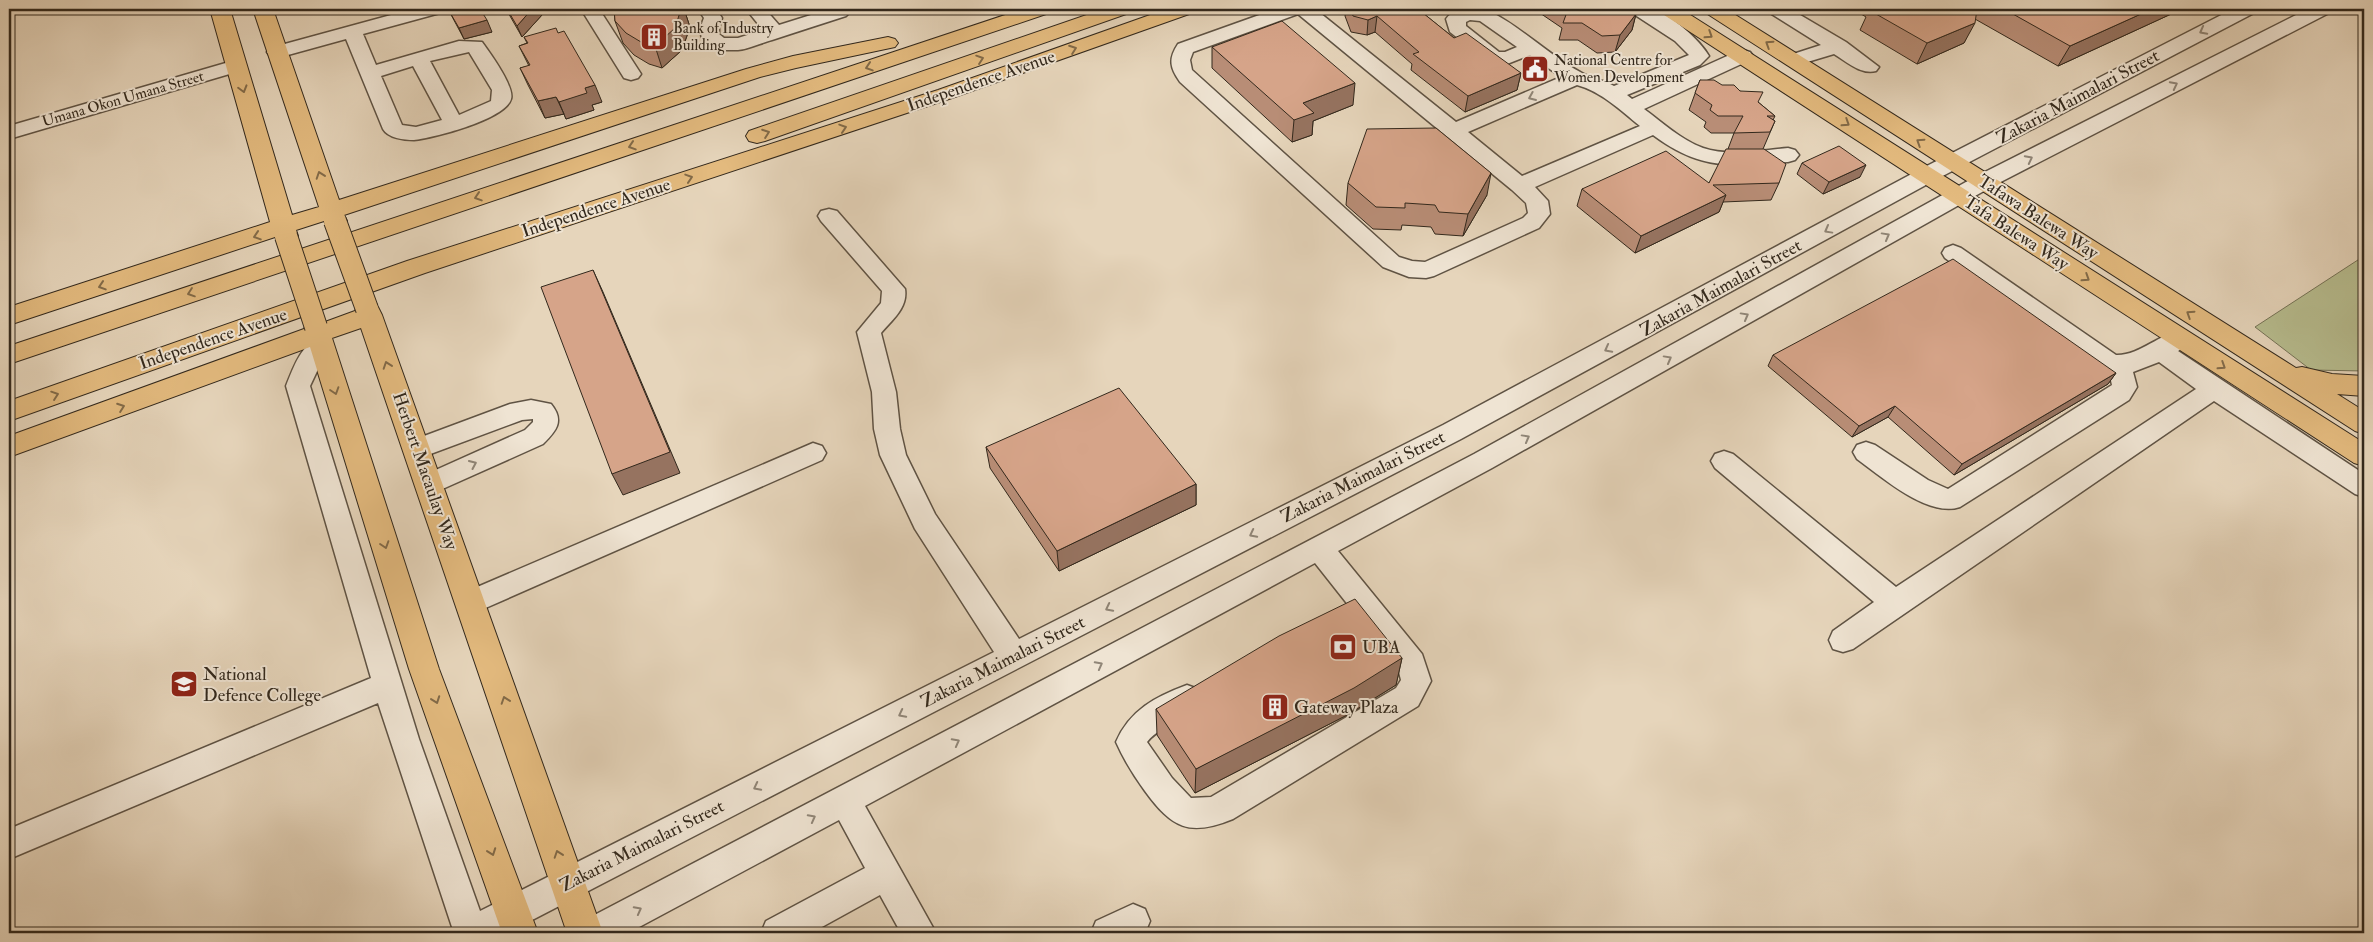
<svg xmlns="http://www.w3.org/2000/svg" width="2373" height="942" font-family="'IM FELL Double Pica',serif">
  <rect width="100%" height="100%" fill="#e6d5bb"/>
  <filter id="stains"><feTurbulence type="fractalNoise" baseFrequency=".004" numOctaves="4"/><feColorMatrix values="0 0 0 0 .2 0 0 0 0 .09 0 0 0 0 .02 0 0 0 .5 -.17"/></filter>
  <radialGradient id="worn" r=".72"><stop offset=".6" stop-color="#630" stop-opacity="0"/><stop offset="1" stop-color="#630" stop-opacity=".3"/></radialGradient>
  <path fill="#b7bd8f" stroke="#747256" d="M2364,256V371L2311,370L2255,327Z"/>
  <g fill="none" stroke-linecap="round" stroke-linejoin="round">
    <g stroke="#5f5344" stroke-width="3">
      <path id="minor" d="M413,9H442L440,13L363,34L376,65L459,41L482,42C490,53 515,87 511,99C506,119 434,138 414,140C404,140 388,138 383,129L346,39L277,58L270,56L267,52L270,48ZM469,52L492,90L491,101L459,115L430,61ZM413,66L442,120L416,127L402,125L381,76Z
        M581,9H599L641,74L638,78L631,80L624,78Z
        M698,9H716L722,18L719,28V34L724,38H738L763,30L746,9H765L779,25L830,9H853L846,16C821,24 796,32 772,40C761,43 749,49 738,50C716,51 692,46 704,18Z
        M1276,9H1315L1456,122L1561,77L1530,55L1507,64L1487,61L1450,32L1446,19C1455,6 1480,6 1493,13C1525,30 1550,56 1582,73C1593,79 1604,80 1614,86L1689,55L1675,41L1632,13L1630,9C1636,9 1646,7 1653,9C1672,16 1699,39 1709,56L1700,65L1627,95L1632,99L1736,52L1743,50L1750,52L1753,56L1750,60L1644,109C1662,122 1681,140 1703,148C1729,157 1761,150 1788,148L1795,150L1799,155L1795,160L1788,162C1730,165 1703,172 1653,135L1535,187L1548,201L1550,214L1539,228L1434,276L1426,278L1409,277L1383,267L1180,82C1170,68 1168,59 1178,44ZM1298,14L1512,190L1526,203L1528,213L1523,218L1425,262L1412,261L1399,257L1192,70L1190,60L1193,52ZM1470,20L1480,21L1517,47L1505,52H1499L1466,26V22ZM1577,85C1602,92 1620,110 1640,126L1522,176L1468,132Z
        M1768,9H1790L1846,42L1879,67L1876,71C1861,75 1847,62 1834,54L1794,66L1787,64L1784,60L1787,56L1821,45L1770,13Z
        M2233,9H2256L2254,13L1935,180L1461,439L507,933H454L378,703L9,859V829L371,678L286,386C294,367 304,333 330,341L333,347L319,367L310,386L419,739L480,911L994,652L915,529L880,455L874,429L872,392L857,332L881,303L882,291L821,221L818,216L821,211L829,209L837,211L905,289C908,308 892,320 881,333L896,392L900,429L906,455L935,514L1019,639L1443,425L1919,170Z
        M2308,9H2331L2329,13L1991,187L1492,468L1338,551L1422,654L1431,681L1418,706L1233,819C1189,837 1172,828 1145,791C1134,776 1124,760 1116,742C1130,710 1155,697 1187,685L1198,689L1202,698C1192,719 1162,723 1147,742L1172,778L1191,798L1211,797L1396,688L1401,680L1398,668L1315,563L865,806L936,933H901L880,895L811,933H761L766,921L865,868L839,820L628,933H578L583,921L1474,454L1975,177Z
        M236,60L243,62L246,66L243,70L9,139V126Z
        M1953,245L1961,248L2116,355C2143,356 2165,326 2189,333L2192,339L2189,345L2178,351L2364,474V497L2355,494L2214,401L1853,649L1843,652L1833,649L1829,640L1833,631L1874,602L1715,468L1711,461L1715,454L1724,451L1733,454L1896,587L2196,389L2159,362L2133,372L2137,387L2129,400L1960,507C1928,518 1882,477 1857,459L1853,452L1857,445L1866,442L1875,445L1928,480L1948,489L2112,385L2109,372L2100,369L1945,258L1942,253L1945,248Z
        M531,400L551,404C565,421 556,431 543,444L438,491L429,494L420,491L416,484L420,477L525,430L533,422V419L522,420L417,459L408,456L404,449L408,442L510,404Z
        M813,443L822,446L826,453L822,460L481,610L471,614L461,610L457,602L461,594Z
        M1133,904L1145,909L1150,921L1145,933H1091L1096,921Z"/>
    </g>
    <g stroke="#32281c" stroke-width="2">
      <path id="major" d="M210,9H230L292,215L319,207L253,9H273L339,200L746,69L793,56L888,37L895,39L898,43L895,47L796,68L760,77L344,215L347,221L343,226L335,229L327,226L324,221L296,230L298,236L294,242L286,244L278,242L275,237L9,325V307L270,222Z
        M1023,9H1052L1049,13L9,364V346Z
        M1104,9H1132L1129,13L765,141L757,143L749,141L746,136L749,131Z
        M1167,9H1195L1192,13L952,98L425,273L9,421V401L407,261L938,90Z
        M1658,9H1681L2364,443V466L2354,463L1661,13Z
        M1703,9H1726L2296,368L2302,367L2332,374L2364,376V396L2337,394L2364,411V434L2355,431L1706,13Z
        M367,300L376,303L382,315L603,933H567L361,328L332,338L439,669L538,933H502L409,669L310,347L9,457V436L304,329L307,321L316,318L325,322L355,311L358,303Z"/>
    </g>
    <use href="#minor" fill="#efe4d3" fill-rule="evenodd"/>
    <use href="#major" fill="#e3ba7e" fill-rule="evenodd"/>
    <g stroke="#32281c" stroke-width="24" stroke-linecap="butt">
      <path id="major-bridge" d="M335,221L367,309
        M286,236L316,327"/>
    </g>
    <use href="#major-bridge" stroke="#e3ba7e" stroke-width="22"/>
  </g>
  <path fill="#b88d76" stroke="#32281c" d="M448,9L492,32L464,39Z
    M506,9H539L542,15L522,37Z
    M614,9H684L690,27L682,50L662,68L649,64L634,55L623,43L615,21Z
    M1346,9H1435V10L1424,14L1454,38L1521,73L1517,90L1465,112L1411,70L1412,64L1375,32L1367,35L1351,32L1345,16Z
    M1534,9H1626L1636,14L1632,30L1615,52L1597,53L1578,40H1559L1562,28Z
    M1853,9H2182L2058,66L1975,19L1964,43L1917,64L1860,30L1866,17Z
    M524,37L602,102L592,105L594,110L566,119L564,114L545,118L528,85L520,68L529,66L519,46L527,43Z
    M1212,47L1353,105L1313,121L1312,135L1292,142L1212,68Z
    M1700,80L1740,91L1758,102L1775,116L1773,120L1775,121L1763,149L1779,183L1771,200L1723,202L1719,212L1635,253L1577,206L1582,189L1709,183L1728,149L1734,133H1711L1704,127L1706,122L1689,110Z
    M1802,163L1860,177L1823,194L1797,174Z
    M1348,183L1487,195L1463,236L1435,234L1431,227L1402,225L1401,230L1373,229L1346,205Z
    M1773,355L2116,373L2108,384L1954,475L1888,417L1852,437L1768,366Z
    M986,447L1196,484V505L1059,571L990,468Z
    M1402,658L1396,685L1349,714L1195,793L1157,735L1156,709Z"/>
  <path fill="#967360" stroke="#32281c" d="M532,9H539L542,15L522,37L517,26Z
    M681,9H684L690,27L682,50L662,68L655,46Z
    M1410,9H1435V10L1408,18Z
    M2152,9H2182L2058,66L2070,46Z
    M1636,14L1632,30L1615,52L1620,35Z
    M1377,16L1375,32L1367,35L1368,20Z
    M487,20L492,32L464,39L459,28Z
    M1975,23L1964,43L1917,64L1927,43Z
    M1521,73L1517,90L1465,112L1468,96Z
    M1355,83L1353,105L1313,121L1312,135L1292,142L1294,120L1303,103Z
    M595,85L602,102L592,105L594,110L566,119L559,102L585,88Z
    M556,97L564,114L545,118L538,101Z
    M1866,165L1860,177L1823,194L1829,182Z
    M1491,173L1487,195L1463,236L1468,214Z
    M1726,195L1719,212L1635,253L1641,236Z
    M593,270L603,292L680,473L623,495L612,474Z
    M2116,373L2108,384L1954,475L1962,464Z
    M1895,406L1888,417L1852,437L1859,426Z
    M1196,484V505L1059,571L1057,551Z
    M1402,658L1396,685L1349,714L1195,793L1196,769Z"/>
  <path fill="#d6a489" stroke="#32281c" d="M448,9H480L487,20L459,28Z
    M507,9H532L517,26Z
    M614,9H681L675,28L655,46L641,42L626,33L615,21Z
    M1350,9H1418L1454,38L1466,33L1521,73L1468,96L1413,54L1419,52L1377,16L1368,20L1353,16Z
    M1562,9H1626L1636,14L1620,35L1602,36L1582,23H1563L1567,12Z
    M1872,9H1977L1975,23L1927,43L1869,10Z
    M2004,9H2152L2070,46Z
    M1282,21L1355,83L1303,103L1314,113L1294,120L1212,47Z
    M556,28L558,33L564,31L595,85L585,88L587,93L559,102L556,97L538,101L520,68L530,65L519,46L528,43L524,37Z
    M1700,80H1714L1722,85H1734L1740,91L1763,92L1758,102L1775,116H1767L1775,121L1770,132L1734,133L1743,116H1718L1710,110L1712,105L1695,93Z
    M1436,128L1491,173L1468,214L1439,212L1435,205L1405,203V208L1376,207L1348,183L1367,129Z
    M1839,146L1866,165L1829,182L1802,163Z
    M1726,149H1764L1786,164L1779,183L1713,185L1726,195L1641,236L1582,189L1666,151L1709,183Z
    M1953,259L2116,373L1962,464L1895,406L1859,426L1773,355Z
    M593,270L670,452L612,474L541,287Z
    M1119,388L1196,484L1057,551L986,447Z
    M1355,599L1402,658L1354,688L1196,769L1156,709L1279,636Z"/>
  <defs><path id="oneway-chevron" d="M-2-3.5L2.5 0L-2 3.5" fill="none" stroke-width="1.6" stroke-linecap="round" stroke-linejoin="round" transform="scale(1.25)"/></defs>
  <g stroke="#908678">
    <use href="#oneway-chevron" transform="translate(2203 31) rotate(152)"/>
    <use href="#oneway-chevron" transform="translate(2174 85) rotate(-27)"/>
    <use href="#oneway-chevron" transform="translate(1532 97) rotate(157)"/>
    <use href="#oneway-chevron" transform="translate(2029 159) rotate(-27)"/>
    <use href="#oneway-chevron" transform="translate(1828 230) rotate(151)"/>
    <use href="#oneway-chevron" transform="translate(1886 236) rotate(-29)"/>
    <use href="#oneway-chevron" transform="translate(1745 316) rotate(-29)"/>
    <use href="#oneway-chevron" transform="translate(1608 349) rotate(152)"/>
    <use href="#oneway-chevron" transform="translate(1668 359) rotate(-29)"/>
    <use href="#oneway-chevron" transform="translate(1526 438) rotate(-29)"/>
    <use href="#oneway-chevron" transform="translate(473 464) rotate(-24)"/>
    <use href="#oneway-chevron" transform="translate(1253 534) rotate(153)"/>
    <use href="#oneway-chevron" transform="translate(1109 608) rotate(153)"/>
    <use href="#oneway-chevron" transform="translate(1099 665) rotate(-28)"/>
    <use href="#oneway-chevron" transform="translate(902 714) rotate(153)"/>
    <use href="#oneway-chevron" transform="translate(956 742) rotate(-28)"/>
    <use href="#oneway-chevron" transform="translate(757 787) rotate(153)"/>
    <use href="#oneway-chevron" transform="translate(812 818) rotate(-28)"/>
    <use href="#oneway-chevron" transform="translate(638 910) rotate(-28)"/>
  </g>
  <g stroke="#826a48">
    <use href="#oneway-chevron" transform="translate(1709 35) rotate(33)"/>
    <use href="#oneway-chevron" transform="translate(1769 44) rotate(-147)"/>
    <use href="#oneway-chevron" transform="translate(1073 49) rotate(-20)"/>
    <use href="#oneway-chevron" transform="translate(980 59) rotate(-19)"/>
    <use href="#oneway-chevron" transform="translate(869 67) rotate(162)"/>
    <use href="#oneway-chevron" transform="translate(243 89) rotate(74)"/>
    <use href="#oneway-chevron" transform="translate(1846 123) rotate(33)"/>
    <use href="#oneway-chevron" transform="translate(843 128) rotate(-18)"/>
    <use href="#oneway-chevron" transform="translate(766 133) rotate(-20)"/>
    <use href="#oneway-chevron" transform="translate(1920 142) rotate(-147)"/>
    <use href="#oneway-chevron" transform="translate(632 146) rotate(162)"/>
    <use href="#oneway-chevron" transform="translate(320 175) rotate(-109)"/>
    <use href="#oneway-chevron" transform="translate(689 178) rotate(-18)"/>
    <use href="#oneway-chevron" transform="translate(478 197) rotate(162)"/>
    <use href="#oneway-chevron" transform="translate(257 236) rotate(162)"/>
    <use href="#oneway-chevron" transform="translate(2086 278) rotate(33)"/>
    <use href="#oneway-chevron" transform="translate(102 286) rotate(162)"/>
    <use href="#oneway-chevron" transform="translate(191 293) rotate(161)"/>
    <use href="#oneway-chevron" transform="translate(2190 314) rotate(-147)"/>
    <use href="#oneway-chevron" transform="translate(387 365) rotate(-109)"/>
    <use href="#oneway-chevron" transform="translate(2222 366) rotate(33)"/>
    <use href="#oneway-chevron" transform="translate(335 391) rotate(72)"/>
    <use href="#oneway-chevron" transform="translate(55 395) rotate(-19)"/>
    <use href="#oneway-chevron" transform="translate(121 407) rotate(-20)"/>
    <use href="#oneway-chevron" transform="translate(385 545) rotate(72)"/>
    <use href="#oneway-chevron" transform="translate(436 700) rotate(70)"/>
    <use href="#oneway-chevron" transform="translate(505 700) rotate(-109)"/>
    <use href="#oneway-chevron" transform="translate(492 852) rotate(70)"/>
    <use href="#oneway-chevron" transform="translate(558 854) rotate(-109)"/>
  </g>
  <defs>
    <g id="building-square" transform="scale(1.4375)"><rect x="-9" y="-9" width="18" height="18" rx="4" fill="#8f2418" stroke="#efe4d3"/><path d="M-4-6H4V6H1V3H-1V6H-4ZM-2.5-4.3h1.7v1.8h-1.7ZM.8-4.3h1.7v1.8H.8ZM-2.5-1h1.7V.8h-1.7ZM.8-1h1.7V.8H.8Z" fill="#fff"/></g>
    <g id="civic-square" transform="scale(1.4375)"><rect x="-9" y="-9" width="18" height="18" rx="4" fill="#8f2418" stroke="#efe4d3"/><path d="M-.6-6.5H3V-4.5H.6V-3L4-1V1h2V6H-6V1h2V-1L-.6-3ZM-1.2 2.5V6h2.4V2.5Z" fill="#fff"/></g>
    <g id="bank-square" transform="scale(1.4375)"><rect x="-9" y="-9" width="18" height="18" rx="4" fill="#8f2418" stroke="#efe4d3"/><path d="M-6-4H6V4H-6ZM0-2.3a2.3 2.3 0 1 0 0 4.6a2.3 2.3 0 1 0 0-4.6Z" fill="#fff"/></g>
    <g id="university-square" transform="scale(1.4375)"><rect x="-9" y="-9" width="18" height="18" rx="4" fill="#8f2418" stroke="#efe4d3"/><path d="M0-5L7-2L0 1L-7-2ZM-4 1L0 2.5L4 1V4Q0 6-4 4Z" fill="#fff"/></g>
  </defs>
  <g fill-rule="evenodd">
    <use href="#building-square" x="654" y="37"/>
    <use href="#civic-square" x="1535" y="69"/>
    <use href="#bank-square" x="1343" y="647"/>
    <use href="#university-square" x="184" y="684"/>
    <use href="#building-square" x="1275" y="707"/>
  </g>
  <g text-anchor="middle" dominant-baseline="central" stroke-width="4" stroke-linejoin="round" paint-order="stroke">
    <g font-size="15" fill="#32281c" stroke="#efe4d3" text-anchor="start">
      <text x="673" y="28">Bank of Industry<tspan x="673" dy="17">Building</tspan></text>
      <text x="1554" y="60">National Centre for<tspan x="1554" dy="17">Women Development</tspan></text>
    </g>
    <g font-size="15" fill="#32281c" stroke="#efe4d3">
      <text transform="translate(123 99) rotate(-16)">Umana Okon Umana Street</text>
    </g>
    <g font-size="18" fill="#32281c" stroke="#efe4d3">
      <text transform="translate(981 81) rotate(-19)">Independence Avenue</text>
      <text transform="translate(2078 97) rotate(-28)">Zakaria Maimalari Street</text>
      <text transform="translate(596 208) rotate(-18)">Independence Avenue</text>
      <text transform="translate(2038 217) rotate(33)">Tafawa Balewa Way</text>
      <text transform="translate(2016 233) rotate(33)">Tafa Balewa Way</text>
      <text transform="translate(1721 288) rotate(-29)">Zakaria Maimalari Street</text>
      <text transform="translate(213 339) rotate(-19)">Independence Avenue</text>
      <text transform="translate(425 471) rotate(71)">Herbert Macaulay Way</text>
      <text transform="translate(1363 477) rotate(-27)">Zakaria Maimalari Street</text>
      <text transform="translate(1003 662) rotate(-27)">Zakaria Maimalari Street</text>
      <text transform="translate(642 846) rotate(-27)">Zakaria Maimalari Street</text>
    </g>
    <g font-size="18" fill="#32281c" stroke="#efe4d3" text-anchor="start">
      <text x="1362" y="647">UBA</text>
      <text x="203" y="674">National<tspan x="203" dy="21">Defence College</tspan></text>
      <text x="1294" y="707">Gateway Plaza</text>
    </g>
  </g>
  <rect width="2373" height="942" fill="none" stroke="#e6d5bb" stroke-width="30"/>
  <rect x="10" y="10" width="2353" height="922" fill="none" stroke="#32281c" stroke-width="2.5"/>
  <rect x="15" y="15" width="2343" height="912" fill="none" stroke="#32281c"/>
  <rect width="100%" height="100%" filter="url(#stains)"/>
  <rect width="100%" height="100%" fill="url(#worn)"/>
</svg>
